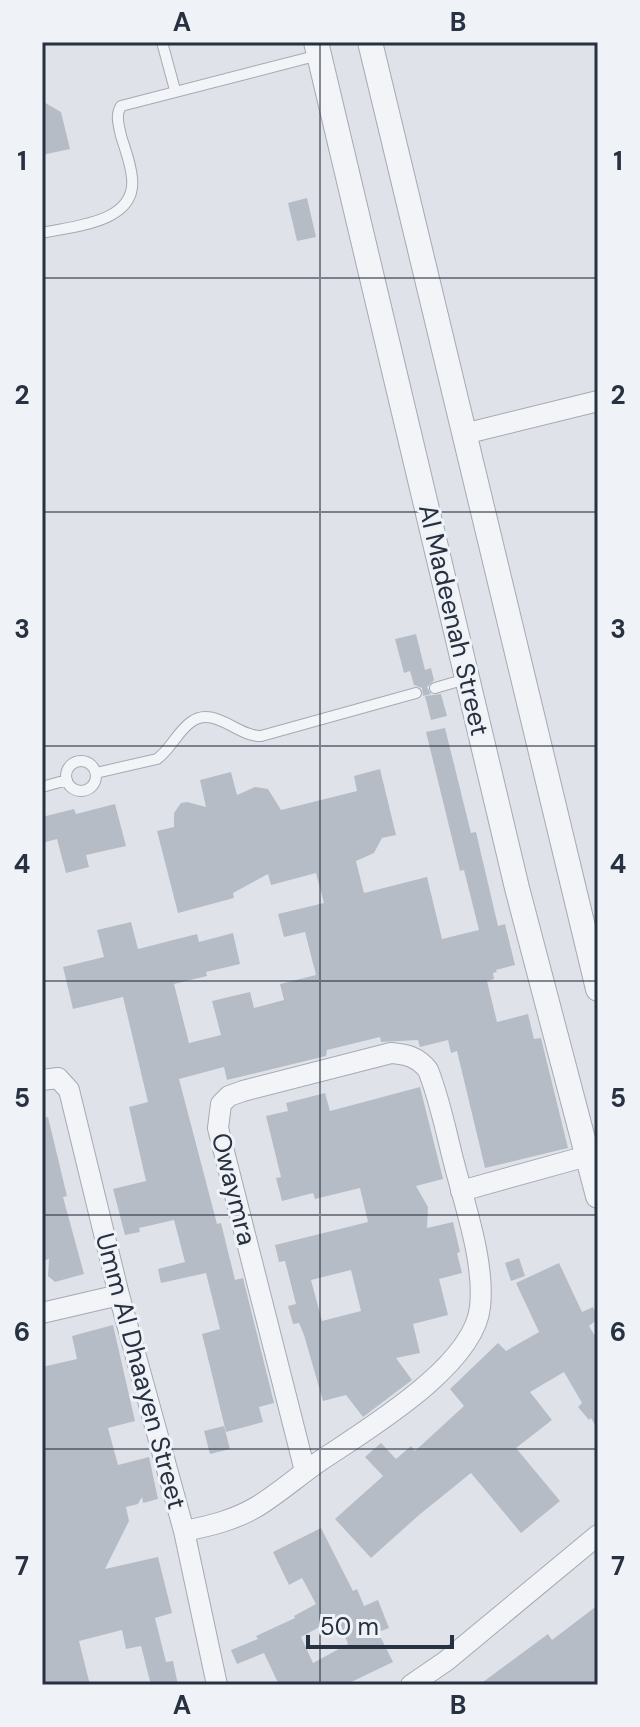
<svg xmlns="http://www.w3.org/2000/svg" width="640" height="1727" font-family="'DM Sans',sans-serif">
  <rect width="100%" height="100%" fill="#dfe3e9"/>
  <path fill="#b6bcc6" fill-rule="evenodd" d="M42,101L61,112L70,149L42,155Z
    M307,198L316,237L297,241L288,203Z
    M416,634L425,670L431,668L434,680L427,687L431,694L423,696L422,688L414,685L410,671L404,673L395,639Z
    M441,694L447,716L431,720L425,696Z
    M445,728L471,833L476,832L498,926L505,924L515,965L496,970L497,972L493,973L494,979L487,981L497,1022L528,1014L534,1039L541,1038L568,1148L485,1168L457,1051L451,1053L448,1040L420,1047L418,1040L381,1042L380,1037L327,1050L326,1056L227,1080L224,1067L179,1079L217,1224L221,1223L235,1280L243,1278L274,1403L259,1407L263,1422L226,1432L202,1334L220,1329L206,1273L161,1283L158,1269L185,1262L174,1220L139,1228L140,1232L125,1235L113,1189L146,1181L129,1107L148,1102L123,997L73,1009L63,967L104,957L97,930L131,922L138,949L197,934L199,942L233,933L240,964L206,972L207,976L174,984L189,1043L221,1035L212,1001L250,992L254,1008L284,1000L280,984L316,975L305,932L284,937L278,914L324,903L316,873L271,885L268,874L233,893L234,898L178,913L157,831L174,827V813L181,803L187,802L206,807L200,780L231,772L237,795L255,787L268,789L281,810L357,791L354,776L380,769L396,835L382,838L374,853L356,861L364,893L427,877L442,939L479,930L464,870L460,871L426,732Z
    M115,804L126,846L86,855L89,867L66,873L57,839L42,843V817L74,809L76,814Z
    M420,1087L443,1179L416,1186L428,1207L427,1228L453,1222L460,1252L457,1253L462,1273L439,1279L448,1315L413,1324L420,1353L396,1358L412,1380L363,1417L346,1395L323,1401L304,1335L299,1323L293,1324L288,1306L296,1304L285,1261L279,1262L275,1245L368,1222L360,1188L315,1199L313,1193L282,1201L276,1178L281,1177L266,1116L288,1111L286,1103L325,1093L330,1111ZM351,1270L361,1311L322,1321L311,1280Z
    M48,1117L67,1196L63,1197L84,1274L55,1282L48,1276L49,1259L42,1261V1118Z
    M519,1258L525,1276L511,1281L505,1263Z
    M559,1263L582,1312L593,1307L598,1319L589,1326L598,1341V1430L591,1418L589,1420L578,1407L582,1403L564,1372L530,1392L552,1420L516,1448L560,1501L521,1533L471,1473L419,1515L371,1558L335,1519L383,1476L365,1457L381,1443L396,1459L411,1446L415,1451L464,1406L450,1389L498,1343L506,1351L539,1332L516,1283Z
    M113,1325L135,1421L108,1428L118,1465L149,1457L158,1499L143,1503L142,1497L138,1504L126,1507L129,1521L105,1569L158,1557L172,1613L155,1618L166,1662L173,1661L178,1685H151L141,1646L126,1649L122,1630L79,1641L90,1685H42V1367L77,1359L72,1336Z
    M224,1426L230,1449L210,1454L204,1431Z
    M321,1528L353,1591L357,1589L364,1606L378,1600L389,1628L378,1632L393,1662L345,1685H279L264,1653L237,1664L231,1650L258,1639L256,1636L295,1618L294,1616L316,1604L302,1578L289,1585L273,1552ZM338,1617L348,1644L313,1663L301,1637Z
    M598,1605V1685H479L548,1634L552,1640Z"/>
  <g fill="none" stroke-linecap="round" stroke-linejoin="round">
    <g stroke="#a4aab3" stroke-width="12">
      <path id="service" d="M162,42L175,90
        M42,233C73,226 137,223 132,178C131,164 125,149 121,136C119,125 115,116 121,106L319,55
        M435,688L466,679
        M66 776a15 15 0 1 1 30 0a15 15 0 1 1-30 0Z
        M96,773L157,759C171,749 177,732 191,722C214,705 238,737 261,736L416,693
        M42,787L67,780"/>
    </g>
    <g stroke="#a4aab3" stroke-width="22">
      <path id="minor" d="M464,434L598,401
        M42,1080L58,1078L69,1090L119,1295L184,1531L217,1685
        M461,1191L587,1156
        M42,1313L119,1295
        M184,1531C210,1526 235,1520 258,1506C279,1493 297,1477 317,1463C364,1431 474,1367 480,1307C485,1263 465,1206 454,1163C446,1132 440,1100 428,1070C418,1057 406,1054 391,1053L243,1091L229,1096L221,1104L218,1128L305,1471
        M411,1685L446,1661L598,1535"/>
    </g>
    <g stroke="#a4aab3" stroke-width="26">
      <path id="tertiary" d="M316,42L517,888L598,1196
        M370,42L598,989"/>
    </g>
    <use href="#service" stroke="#f2f4f7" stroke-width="10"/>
    <use href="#minor" stroke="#f2f4f7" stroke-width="20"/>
    <use href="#tertiary" stroke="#f2f4f7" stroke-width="24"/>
  </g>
  <path fill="none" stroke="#273141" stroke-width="2" stroke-opacity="0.55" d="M320,42V1685M42,278H598M42,512H598M42,746H598M42,981H598M42,1215H598M42,1449H598"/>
  <g text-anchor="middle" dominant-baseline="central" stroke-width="6" stroke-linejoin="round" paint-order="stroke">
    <g font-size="26" fill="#273141" stroke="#eff2f7">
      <text transform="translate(454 620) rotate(77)">Al Madeenah Street</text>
      <text transform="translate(234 1189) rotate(76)">Owaymra</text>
      <text transform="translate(141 1371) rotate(75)">Umm Al Dhaayen Street</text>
    </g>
  </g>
  <rect width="640" height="1727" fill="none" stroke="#eff2f7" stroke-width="88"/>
  <path d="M308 1635v12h144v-12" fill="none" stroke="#273141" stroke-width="4"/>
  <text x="320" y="1635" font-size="24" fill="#273141" stroke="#eff2f7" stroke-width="6" paint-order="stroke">50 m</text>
  <rect x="44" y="44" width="552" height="1639" fill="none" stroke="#273141" stroke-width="3"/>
  <g font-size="26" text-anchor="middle" font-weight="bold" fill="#273141">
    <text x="182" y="31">A</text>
    <text x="458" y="31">B</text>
    <text x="22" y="170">1</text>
    <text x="618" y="170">1</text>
    <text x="22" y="404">2</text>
    <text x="618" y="404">2</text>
    <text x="22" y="638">3</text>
    <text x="618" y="638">3</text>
    <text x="22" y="873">4</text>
    <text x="618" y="873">4</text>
    <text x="22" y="1107">5</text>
    <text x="618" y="1107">5</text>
    <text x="22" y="1341">6</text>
    <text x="618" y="1341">6</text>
    <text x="22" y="1575">7</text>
    <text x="618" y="1575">7</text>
    <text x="182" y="1714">A</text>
    <text x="458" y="1714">B</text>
  </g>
</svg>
